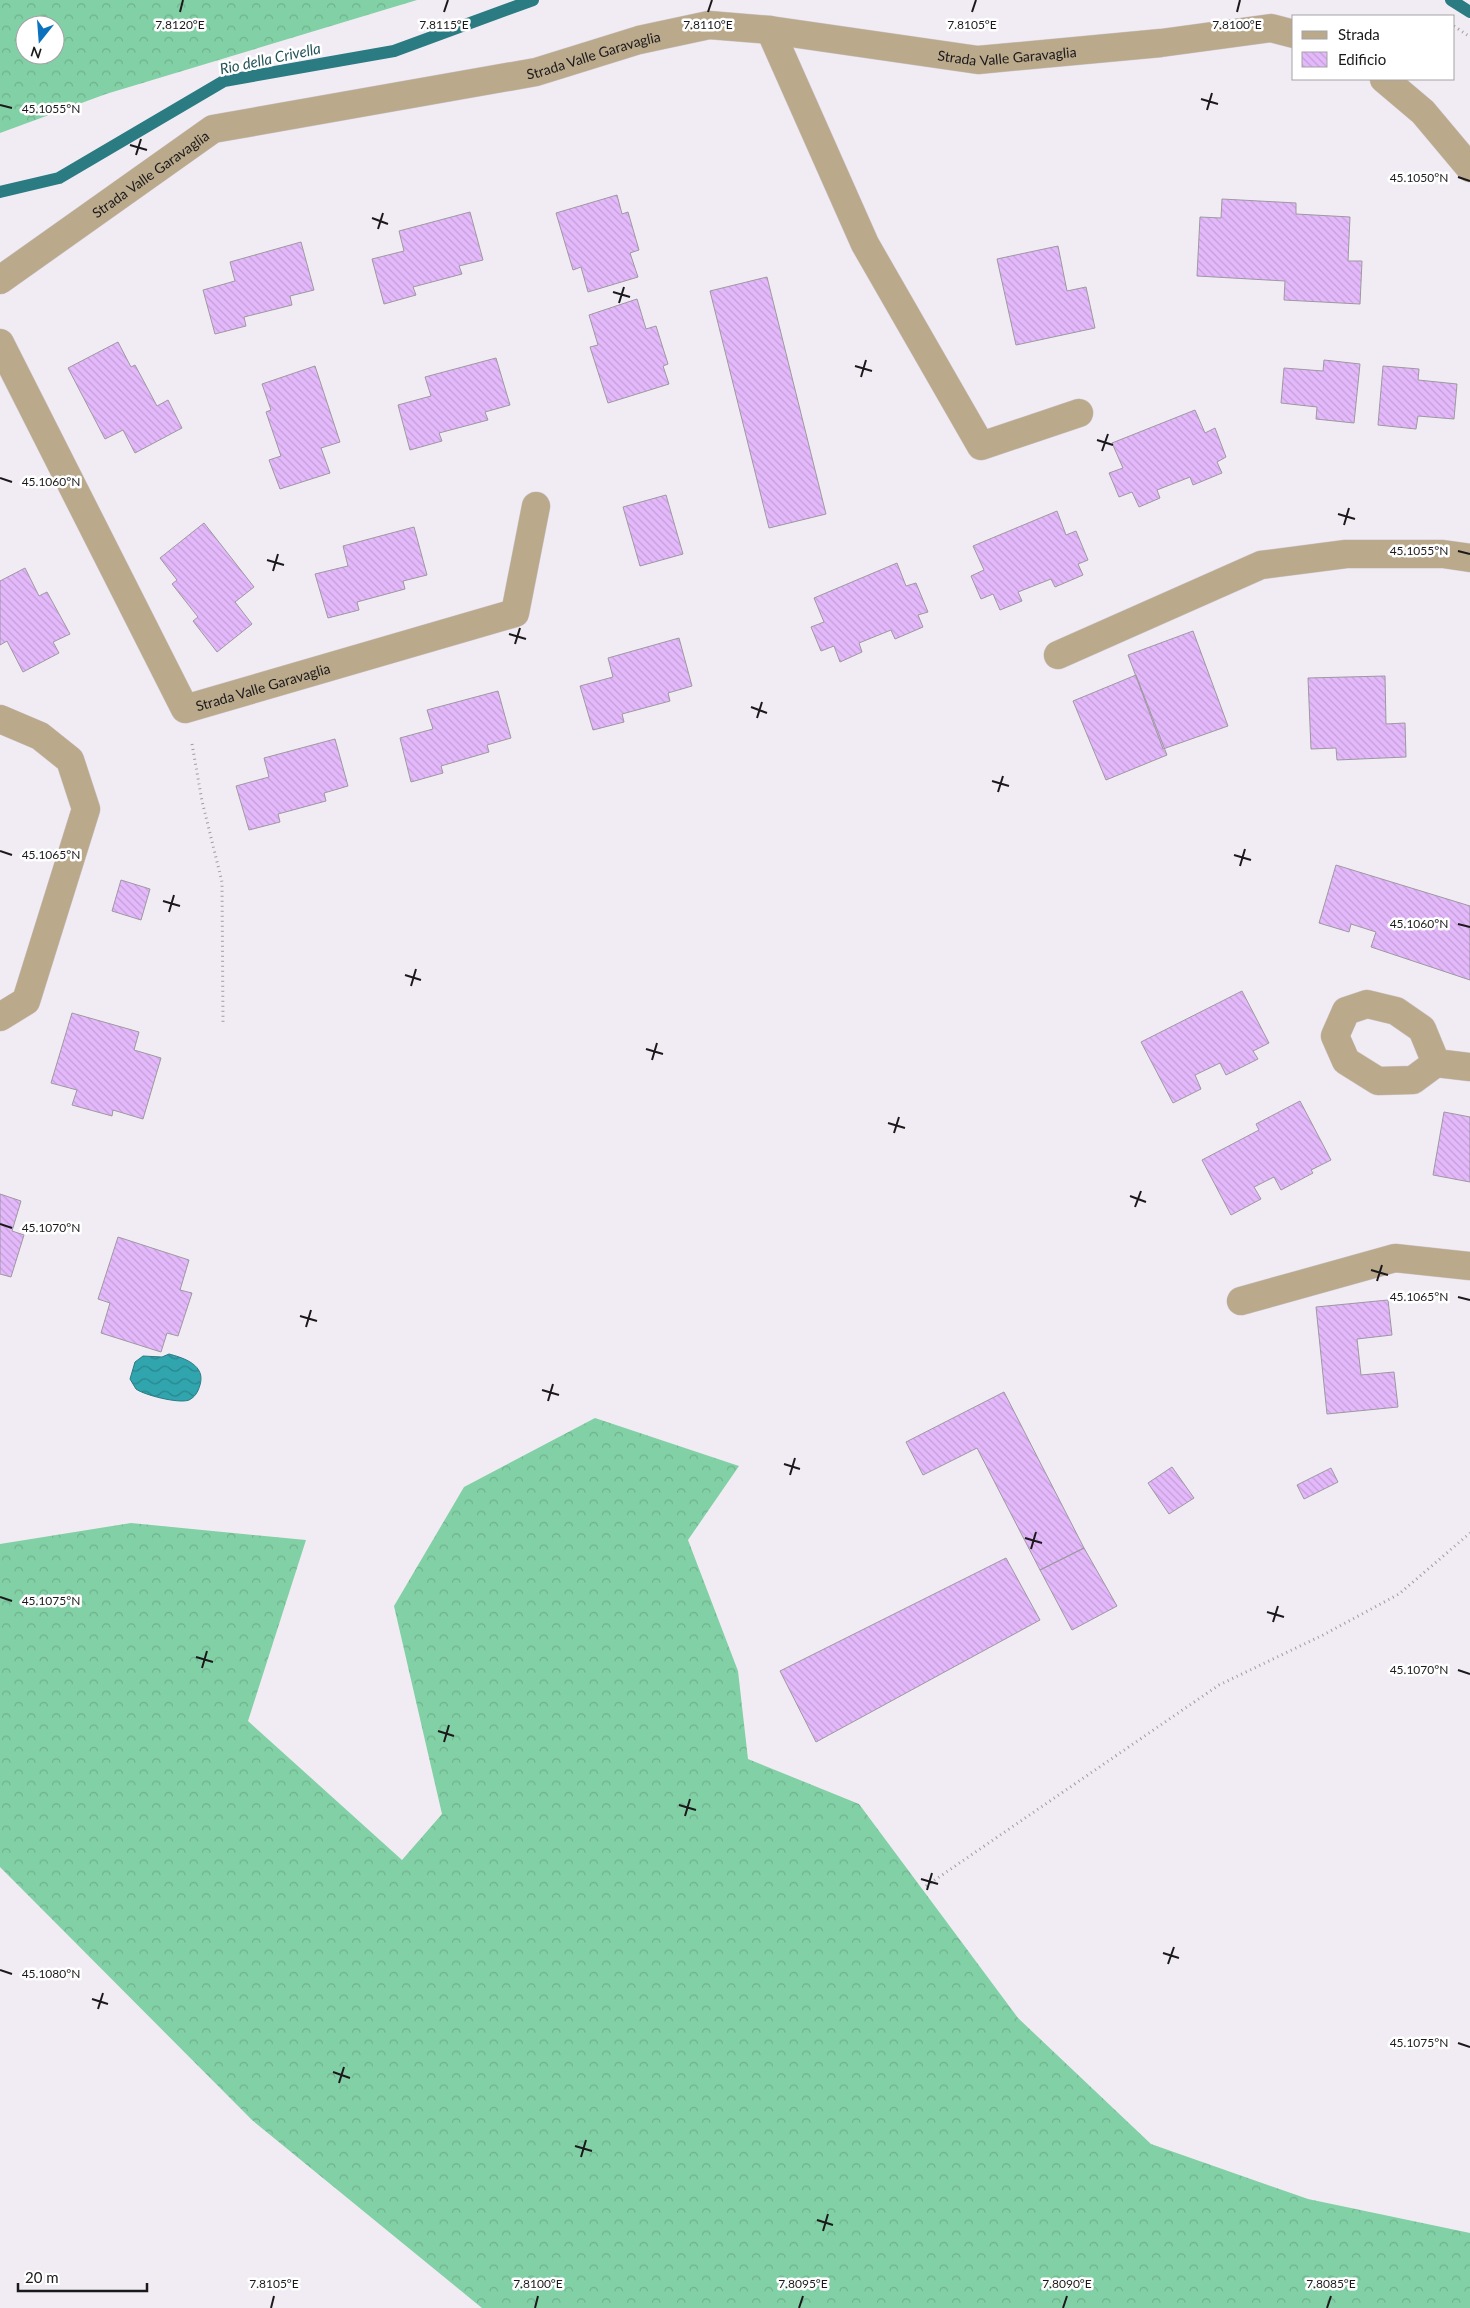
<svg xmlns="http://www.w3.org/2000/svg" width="1470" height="2308" font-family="Lato,sans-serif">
  <defs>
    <pattern id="forest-crowns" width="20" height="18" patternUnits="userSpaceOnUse" patternTransform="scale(1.25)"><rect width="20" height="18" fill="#82d0a5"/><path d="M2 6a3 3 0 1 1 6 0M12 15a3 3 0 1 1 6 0" fill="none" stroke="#70b28d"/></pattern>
    <pattern id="water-waves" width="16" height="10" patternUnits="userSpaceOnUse" patternTransform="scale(1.25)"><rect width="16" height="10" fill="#31a5ae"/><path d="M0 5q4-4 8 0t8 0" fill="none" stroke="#29868d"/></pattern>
    <pattern id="building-back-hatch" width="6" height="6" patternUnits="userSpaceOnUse" patternTransform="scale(1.25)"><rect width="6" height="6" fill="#e4b9fb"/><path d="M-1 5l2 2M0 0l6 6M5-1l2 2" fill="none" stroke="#c39ed7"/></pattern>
  </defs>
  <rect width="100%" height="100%" fill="#f1ecf3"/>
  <path fill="url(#forest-crowns)" fill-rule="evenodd" d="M0,0H417L106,94L0,133ZM25,25H55V55H25Z
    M595,1418L739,1466L688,1540L738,1671L748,1759L859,1804L1018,2018L1151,2144L1308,2199L1470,2233V2308H482L252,2120L0,1867V1544L131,1523L306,1540L248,1721L402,1860L442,1814L394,1606L464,1487Z"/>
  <path fill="url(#water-waves)" stroke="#2a7b82" d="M169,1354C184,1358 206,1365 200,1385C198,1392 195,1397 189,1400C179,1404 144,1395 136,1389C134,1386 132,1382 130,1379L135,1362L143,1356L162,1357Z"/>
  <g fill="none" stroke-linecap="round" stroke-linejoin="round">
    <path stroke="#2a7b82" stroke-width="12" d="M1451,0L1470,12
      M0,192L59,178L224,81L394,51L533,0"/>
  </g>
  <path fill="url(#building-back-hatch)" stroke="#9d99a0" d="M617,195L622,214L628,212L639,250L630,253L638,277L588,292L581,267L573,270L556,213Z
    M1222,199L1296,203V214L1350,217L1348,261H1362L1360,304L1284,300L1285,281L1197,276L1200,217L1221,218Z
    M470,212L483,260L459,266L462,274L413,287L416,295L384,304L372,259L404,251L399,231Z
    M301,242L314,290L290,296L292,305L244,317L246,326L215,334L203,290L235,281L230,262Z
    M1058,246L1067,291L1086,287L1095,328L1016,345L997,259Z
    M767,277L826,514L769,528L710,291Z
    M637,299L646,329L656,326L668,364L663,366L669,384L608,403L590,347L598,345L589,315Z
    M118,342L131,367L135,365L157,406L168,400L182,428L135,453L123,430L105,439L68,368Z
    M496,358L510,405L485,412L488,420L439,433L442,441L410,450L398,405L431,396L425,377Z
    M1324,360L1360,364L1354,423L1316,419L1317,407L1281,403L1284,368L1323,371Z
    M315,366L340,442L321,448L330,473L280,489L269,460L281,456L266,412L271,410L262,384Z
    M1383,366L1419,369L1418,380L1457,384L1454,419L1418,416L1416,429L1378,425Z
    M1195,410L1205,433L1215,428L1226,457L1217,462L1222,473L1193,485L1190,477L1157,490L1160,498L1139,507L1132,492L1119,497L1109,473L1123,468L1112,443Z
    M666,495L683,554L640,566L623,507Z
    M1057,511L1066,535L1076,531L1088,560L1078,564L1083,575L1055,587L1051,579L1018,592L1022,601L1000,610L993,594L981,599L971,576L984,570L973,546Z
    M204,523L254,587L235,602L252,624L217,652L193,621L198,617L172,584L177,580L160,558Z
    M414,527L427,575L403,581L405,589L357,602L359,610L328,618L315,574L348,566L343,546Z
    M897,563L906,586L916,583L928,612L918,615L923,627L895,639L891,630L859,643L862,652L840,662L834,646L821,651L811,627L824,622L814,598Z
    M25,568L39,596L47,592L70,634L53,642L59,653L23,672L7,641L0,645V581Z
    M1193,631L1228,726L1163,749L1128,655Z
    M679,638L692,686L668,693L670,701L622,714L624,722L593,730L580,686L613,677L608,658Z
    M1136,675L1167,755L1106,780L1073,701Z
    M1385,676L1386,724L1405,723L1406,757L1337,760L1336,748L1311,749L1308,678Z
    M498,691L511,738L487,745L489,752L441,766L443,773L411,782L400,738L433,729L427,710Z
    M335,739L348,786L324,793L326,801L278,814L280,822L249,830L236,786L269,777L264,758Z
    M1336,865L1470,906V980L1371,947L1376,932L1351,924L1349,932L1319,923Z
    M121,880L150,889L141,920L112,911Z
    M1242,991L1269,1043L1253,1051L1258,1059L1226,1075L1220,1063L1195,1075L1201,1089L1173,1103L1141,1042Z
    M72,1013L139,1032L134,1050L161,1058L143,1119L113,1110L112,1116L72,1105L77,1090L51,1083Z
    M1300,1101L1331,1160L1311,1170L1313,1173L1281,1190L1274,1177L1254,1187L1261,1199L1231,1215L1202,1160L1259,1130L1256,1124Z
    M1444,1112L1470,1117V1182L1433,1175Z
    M0,1194L21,1201L12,1231L24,1235L11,1277L0,1274Z
    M118,1237L189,1260L180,1290L192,1293L178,1336L167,1333L161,1352L101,1333L110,1303L98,1299Z
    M1388,1300L1392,1335L1357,1339L1361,1375L1394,1372L1398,1407L1327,1414L1316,1307Z
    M1004,1392L1084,1548L1040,1570L977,1448L923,1475L906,1442Z
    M1172,1467L1194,1498L1169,1514L1148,1483Z
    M1331,1468L1338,1482L1304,1499L1297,1485Z
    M1084,1548L1117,1606L1072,1630L1040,1570Z
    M1006,1558L1040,1620L816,1742L780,1671Z"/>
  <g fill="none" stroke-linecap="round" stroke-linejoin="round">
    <g stroke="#cfcad0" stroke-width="29">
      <g id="minor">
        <path d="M770,30L865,244L981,446L1079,413"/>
        <path d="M1384,79L1423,112L1470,168"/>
        <path id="s1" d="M0,280L213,129L536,72L639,40L709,25L770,30L978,60L1161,43L1271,28L1294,34"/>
        <path id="s2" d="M0,343L185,709L515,613L536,506"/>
        <path d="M1058,655L1261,565L1346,554H1443L1470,558"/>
        <path d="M0,719L40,736L70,760L86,809L26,1001L0,1017"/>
        <path d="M1436,1063L1422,1029L1396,1011L1367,1004L1346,1011L1335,1036L1346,1061L1378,1081L1413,1080L1436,1063L1470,1067"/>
        <path d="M1241,1301L1395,1258L1470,1266"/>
      </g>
    </g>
    <path stroke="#9f9ca1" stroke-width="3" stroke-dasharray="1 4" stroke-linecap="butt" d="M1454,26L1470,37
      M192,744L202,801L222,882L223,1022
      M926,1886L1219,1685L1323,1635L1399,1594L1470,1533"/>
    <use href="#minor" stroke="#baa98b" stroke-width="28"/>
  </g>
  <path fill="none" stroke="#1b191b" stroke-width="2" d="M180,12L183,0M444,12L448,0M708,12L712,0M972,12L976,0M1237,12L1240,0M1201,99L1218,104M0,105L12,108M1207,110L1212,93M130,145L147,150M136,155L141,139M1458,177L1470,181M372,218L388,224M378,229L383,213M613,292L630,297M619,303L624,287M855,366L872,371M861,377L866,360M1097,440L1113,445M1102,451L1108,434M0,478L12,482M1338,514L1355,519M1344,525L1349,508M1458,551L1470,554M267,560L284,565M273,571L278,554M509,634L526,639M515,644L520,628M751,707L767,713M757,718L762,702M992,781L1009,786M998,792L1003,776M0,851L12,855M1234,855L1251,860M1240,866L1245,849M163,901L180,906M169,912L174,895M1458,924L1470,927M405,975L421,980M411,986L416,969M646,1049L663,1054M652,1060L657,1043M888,1123L905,1128M894,1133L899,1117M1130,1196L1146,1202M1135,1207L1141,1191M0,1224L12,1228M1371,1270L1388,1275M1377,1281L1382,1265M1458,1297L1470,1300M300,1316L317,1321M306,1327L311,1310M542,1390L559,1395M548,1401L553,1384M784,1464L800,1469M790,1475L795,1458M1025,1538L1042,1543M1031,1549L1036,1532M0,1597L12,1601M1267,1612L1284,1617M1273,1622L1278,1606M196,1657L213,1662M202,1668L207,1651M1458,1670L1470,1674M438,1731L454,1736M444,1742L449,1725M679,1805L696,1810M685,1816L690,1799M921,1879L938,1884M927,1890L932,1873M1163,1953L1179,1958M1168,1964L1174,1947M0,1970L12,1974M92,1999L108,2004M98,2009L103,1993M1458,2043L1470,2047M333,2072L350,2078M339,2083L344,2067M575,2146L592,2151M581,2157L586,2140M817,2220L833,2225M823,2231L828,2214M271,2308L274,2296M535,2308L538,2296M799,2308L803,2296M1063,2308L1067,2296M1327,2308L1331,2296"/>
  <g text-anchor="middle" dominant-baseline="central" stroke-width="5" stroke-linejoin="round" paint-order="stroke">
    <g font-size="14" fill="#1b191b" stroke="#fff">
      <text stroke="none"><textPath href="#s1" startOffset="1069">Strada Valle Garavaglia</textPath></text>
      <text stroke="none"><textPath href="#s1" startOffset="649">Strada Valle Garavaglia</textPath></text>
      <text stroke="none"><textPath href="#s1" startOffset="184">Strada Valle Garavaglia</textPath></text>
      <text stroke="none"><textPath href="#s2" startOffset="491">Strada Valle Garavaglia</textPath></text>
    </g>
    <g font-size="15" font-style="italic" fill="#255559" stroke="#fff">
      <text transform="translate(270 58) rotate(-12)">Rio della Crivella</text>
    </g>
  </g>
  <g font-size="12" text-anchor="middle" fill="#1b191b" stroke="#fff" stroke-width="5" stroke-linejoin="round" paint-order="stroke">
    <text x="180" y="29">7.8120°E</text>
    <text x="444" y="29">7.8115°E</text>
    <text x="708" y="29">7.8110°E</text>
    <text x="972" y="29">7.8105°E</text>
    <text x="1237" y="29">7.8100°E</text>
    <text x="51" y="113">45.1055°N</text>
    <text x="1419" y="182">45.1050°N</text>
    <text x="51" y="486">45.1060°N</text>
    <text x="1419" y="555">45.1055°N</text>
    <text x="51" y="859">45.1065°N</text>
    <text x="1419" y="928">45.1060°N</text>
    <text x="51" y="1232">45.1070°N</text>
    <text x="1419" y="1301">45.1065°N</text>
    <text x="51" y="1605">45.1075°N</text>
    <text x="1419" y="1674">45.1070°N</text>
    <text x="51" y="1978">45.1080°N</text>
    <text x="1419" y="2047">45.1075°N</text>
    <text x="274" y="2288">7.8105°E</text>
    <text x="538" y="2288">7.8100°E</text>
    <text x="803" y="2288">7.8095°E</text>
    <text x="1067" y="2288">7.8090°E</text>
    <text x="1331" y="2288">7.8085°E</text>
  </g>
  <rect x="1292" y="15" width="162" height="65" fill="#ffffff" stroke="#a4a3a4"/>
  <rect x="1302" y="31" width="25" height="8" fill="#baa98b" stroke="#a4a3a4"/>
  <text x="1338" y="40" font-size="15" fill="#1b191b">Strada</text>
  <rect x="1302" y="52" width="25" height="15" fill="url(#building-back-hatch)" stroke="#a4a3a4"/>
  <text x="1338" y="65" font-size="15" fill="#1b191b">Edificio</text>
  <g transform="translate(40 40) rotate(197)"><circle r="24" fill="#ffffff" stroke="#a4a3a4"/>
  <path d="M0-4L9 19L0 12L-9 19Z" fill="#0c72bd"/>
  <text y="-8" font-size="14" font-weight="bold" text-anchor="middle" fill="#1b191b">N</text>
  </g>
  <path d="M18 2283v8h129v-8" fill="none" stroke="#1b191b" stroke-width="2.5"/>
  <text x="25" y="2283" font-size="15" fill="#1b191b" stroke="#ffffff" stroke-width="4" paint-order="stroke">20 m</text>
</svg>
